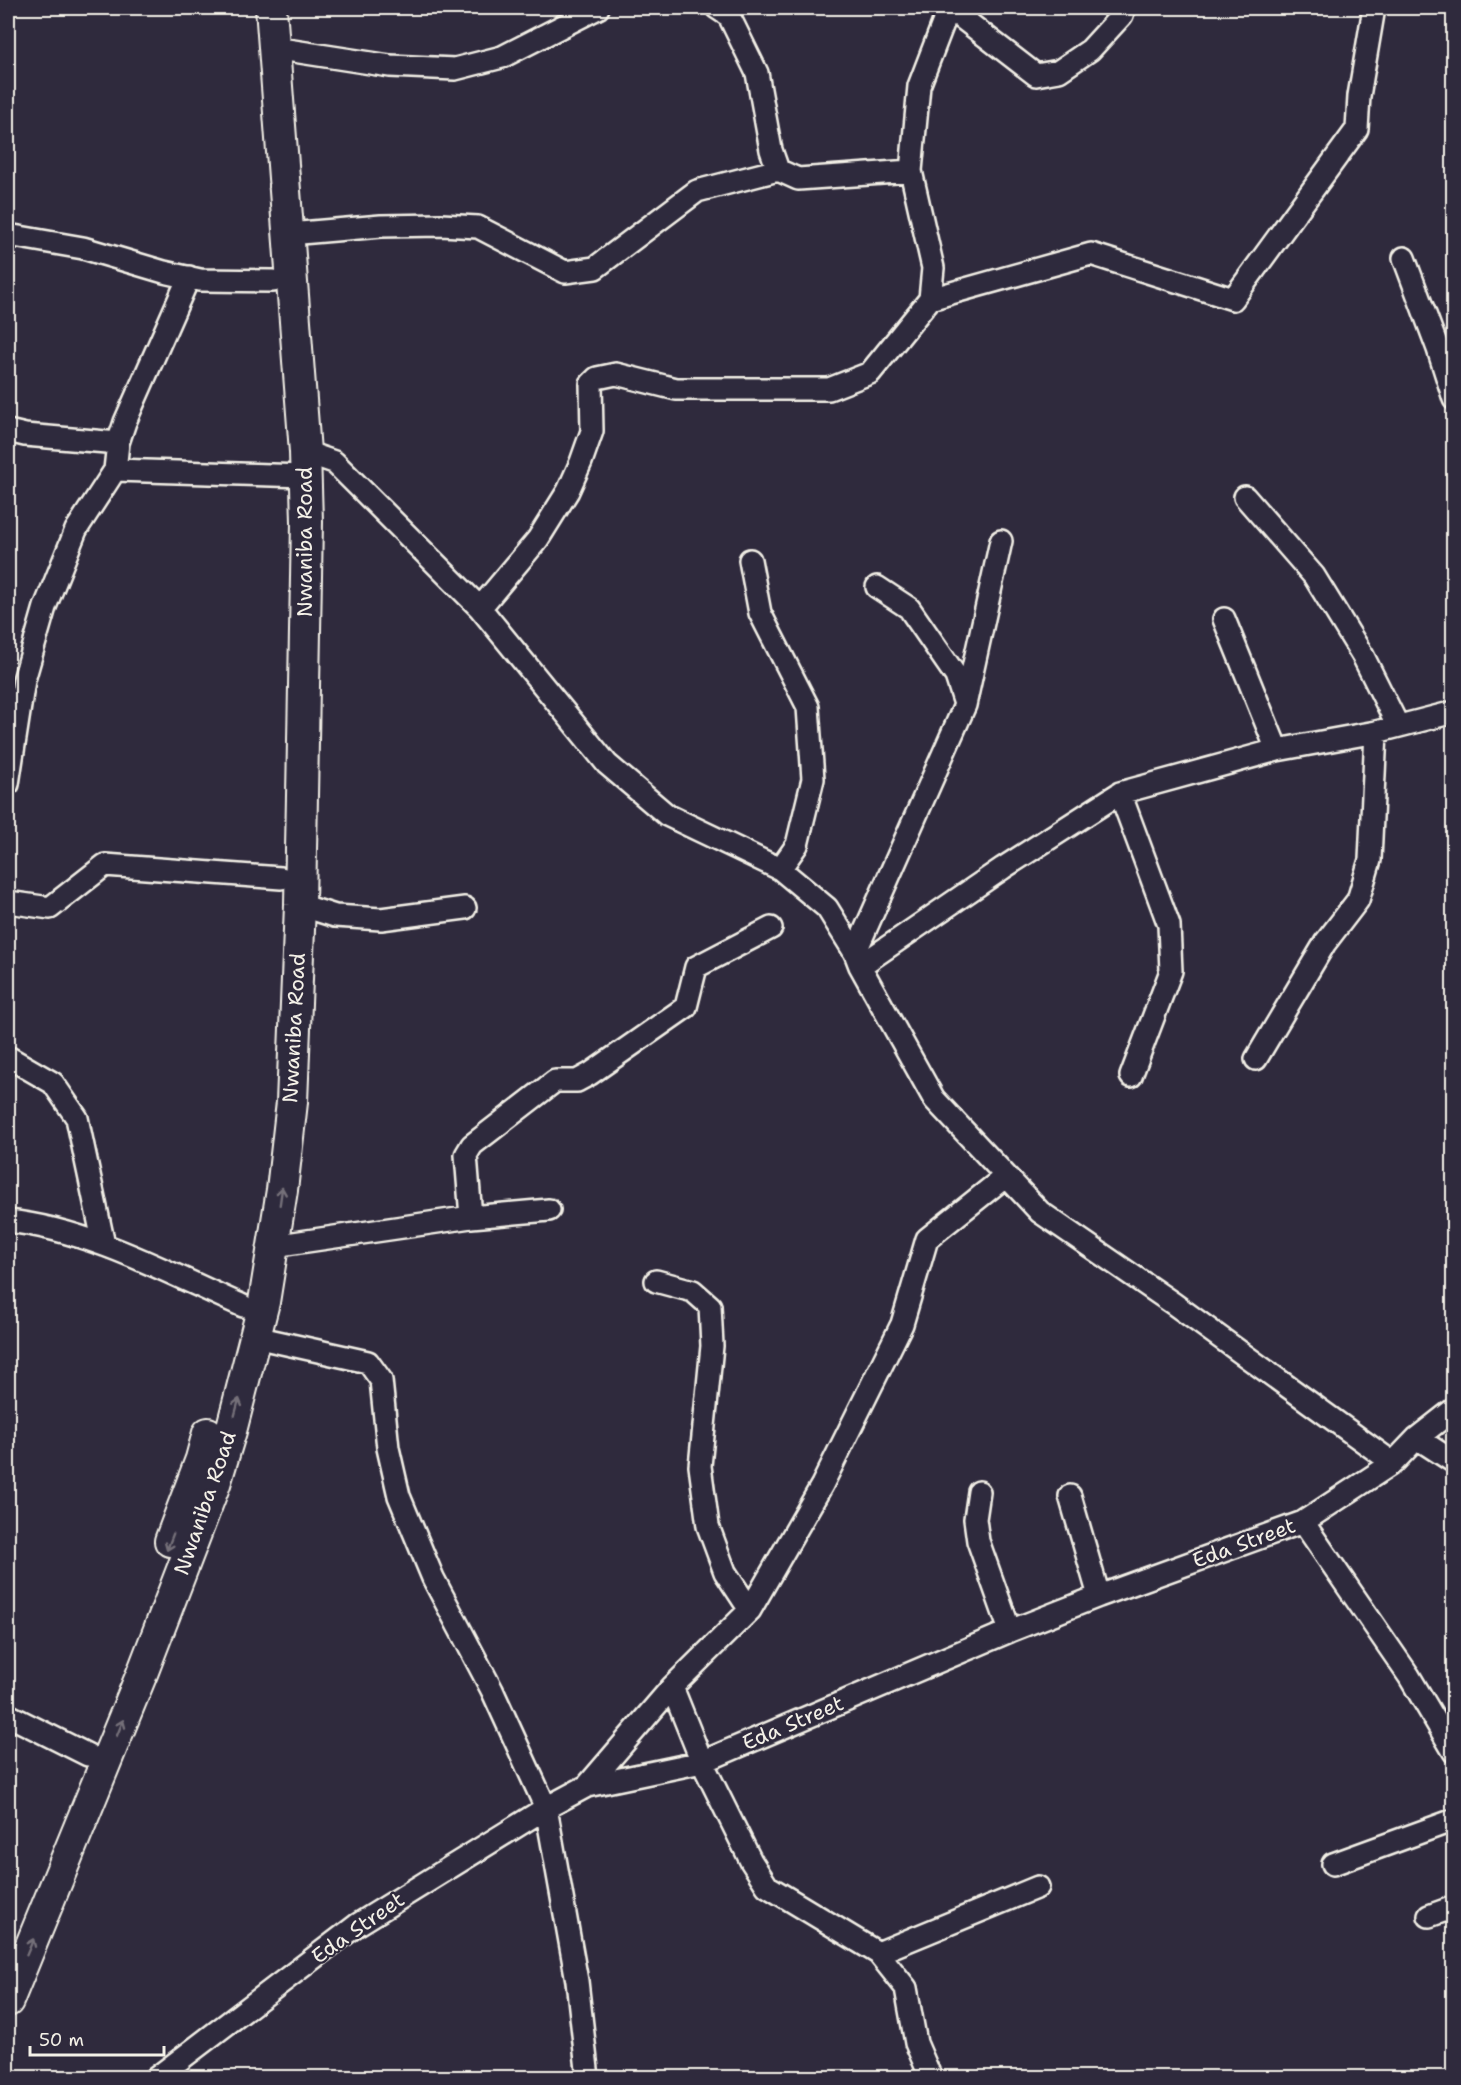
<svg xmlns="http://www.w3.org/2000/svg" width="1461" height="2085" font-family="'Shantell Sans',sans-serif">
  <rect width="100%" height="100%" fill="#2f2a3d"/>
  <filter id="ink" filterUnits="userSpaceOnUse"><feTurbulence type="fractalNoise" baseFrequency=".0167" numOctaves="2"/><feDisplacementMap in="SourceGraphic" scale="12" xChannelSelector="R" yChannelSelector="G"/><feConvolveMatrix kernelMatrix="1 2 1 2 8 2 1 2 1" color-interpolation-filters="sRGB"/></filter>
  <g filter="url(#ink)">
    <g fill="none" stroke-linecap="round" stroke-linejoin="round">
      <g stroke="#f4f1e8" stroke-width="26">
        <path id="street" d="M717,8L729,16L757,73L771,150L778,170L798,179L911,171
          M949,8L1036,75L1059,71L1090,50L1122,15L1124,8
          M274,48L390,66L455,69L502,57L598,8
          M289,234L381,226L441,225L478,227L565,272L595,268L697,191L778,170
          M8,235L83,248L164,272L200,280L273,281
          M1404,258L1438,349L1454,399
          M930,299L1091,254L1233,299L1357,129L1359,96L1374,8
          M8,431L25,435L118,443
          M305,452L334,462L480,608L607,764L667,815L780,869L827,908L855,953L860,966L934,1099L1040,1212L1174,1304L1393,1463
          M115,470L118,443L125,422L189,277
          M1245,497L1314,576L1363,656L1398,726
          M750,560L760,613L808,707L813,779L797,845L780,869
          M877,587L909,608L956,676L965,704
          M480,608L538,539L568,491L581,462L592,431L591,384L597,378L616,374L676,389H829L870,373L930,299L933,268L911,171L919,86L949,8
          M1224,619L1277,750
          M8,784L24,680L45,607L76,530L115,470L305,476
          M1120,793L1169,925L1171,971L1131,1076
          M8,902L50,908L105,865L281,878
          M300,905L335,916L381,919L465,908
          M855,953L965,705L1001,541
          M860,966L1003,868L1120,793L1277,750L1376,732L1454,712
          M8,1057L53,1083L77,1118L104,1245
          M1256,1059L1325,943L1358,900L1370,860L1376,732
          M471,1217L466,1155L472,1145L555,1081H577L590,1074L686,1007L696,967L771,928
          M8,1221C91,1230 168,1273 243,1306
          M273,1246L471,1217L549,1210
          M656,1281L693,1291L710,1306L712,1346L700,1466L708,1526L725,1572L750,1610
          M255,1337L368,1362L381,1380L388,1448L399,1496L433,1578L492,1690L546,1808L577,1981L588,2078
          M1417,1438L1454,1462
          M979,1492L975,1519L978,1541L1010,1631
          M1070,1496L1099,1596
          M1303,1522L1409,1676L1454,1752
          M672,1687L702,1762L751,1861L767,1886L878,1953L906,1988L916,2043L931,2078
          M8,1715L88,1755
          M587,1786L672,1687L750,1610L822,1485L902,1324L927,1239L1006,1176
          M1333,1864L1454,1820
          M1429,1916L1454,1907
          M878,1953L1038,1887
          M156,2078L357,1925L546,1808L587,1786L702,1762L1010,1631L1099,1596L1303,1522L1393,1463L1417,1438L1454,1409"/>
      </g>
      <g stroke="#f4f1e8" stroke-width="34">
        <path id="secondary" d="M170,1541L201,1459L208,1433
          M8,2001L143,1671L215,1484L231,1431L264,1302L282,1190L292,1102L300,905L307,522L305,452L271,8"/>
      </g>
      <use href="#street" stroke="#2f2a3d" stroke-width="21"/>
      <use href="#secondary" stroke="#2f2a3d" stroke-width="30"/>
    </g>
    <defs><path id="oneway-shaft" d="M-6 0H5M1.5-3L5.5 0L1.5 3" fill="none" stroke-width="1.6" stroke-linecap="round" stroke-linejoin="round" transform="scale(1.5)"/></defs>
    <g stroke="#747079">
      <use href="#oneway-shaft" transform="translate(281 1196) rotate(-82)"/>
      <use href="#oneway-shaft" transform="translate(237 1407) rotate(-75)"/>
      <use href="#oneway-shaft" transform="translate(170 1542) rotate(111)"/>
      <use href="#oneway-shaft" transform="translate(120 1728) rotate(-68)"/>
      <use href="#oneway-shaft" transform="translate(30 1947) rotate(-67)"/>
    </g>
  </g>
  <g text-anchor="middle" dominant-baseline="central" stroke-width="4.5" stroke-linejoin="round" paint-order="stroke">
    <g font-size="21" fill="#f4f1e8" stroke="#2f2a3d">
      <text transform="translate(305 542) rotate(-90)">Nwaniba Road</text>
      <text transform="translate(294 1028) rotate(-87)">Nwaniba Road</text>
      <text transform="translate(205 1503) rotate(-71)">Nwaniba Road</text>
      <text transform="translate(1244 1543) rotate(-20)">Eda Street</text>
      <text transform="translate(793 1723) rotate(-23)">Eda Street</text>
      <text transform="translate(358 1928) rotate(-35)">Eda Street</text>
    </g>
  </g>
  <rect width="1461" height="2085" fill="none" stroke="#2f2a3d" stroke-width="30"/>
  <rect x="15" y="15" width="1431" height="2055" fill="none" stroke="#f4f1e8" stroke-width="2" filter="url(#ink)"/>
  <path d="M30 2046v9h134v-9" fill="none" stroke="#f4f1e8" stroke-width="3"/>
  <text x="39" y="2046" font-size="18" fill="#f4f1e8" stroke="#2f2a3d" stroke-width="4.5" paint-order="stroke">50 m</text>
</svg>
